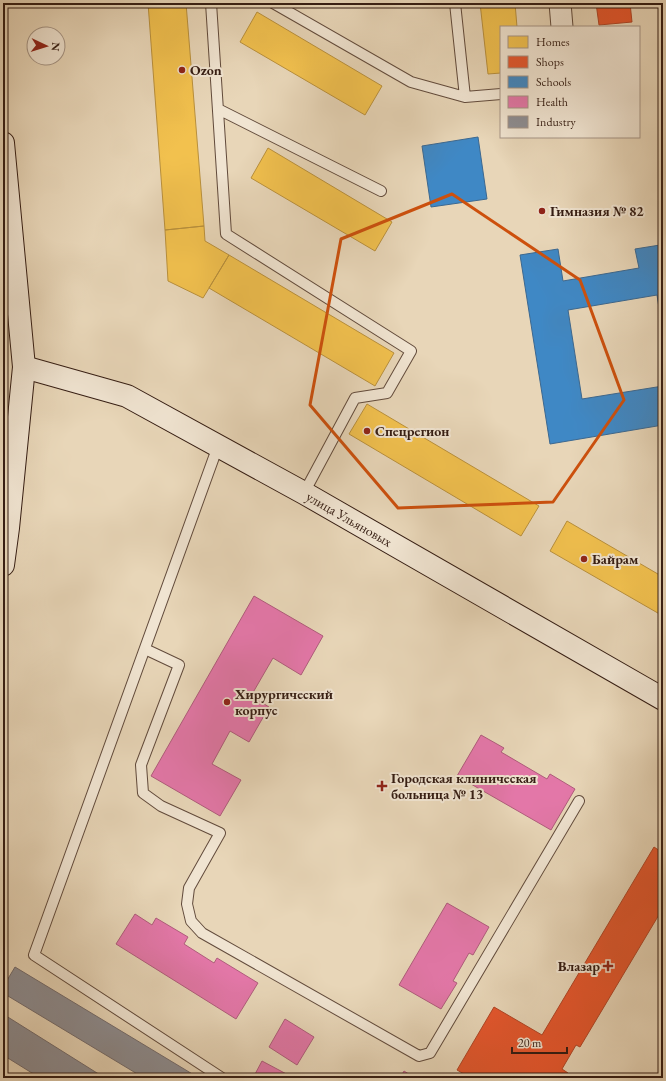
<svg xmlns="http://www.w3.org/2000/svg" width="666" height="1081" font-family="'EB Garamond',serif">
  <rect width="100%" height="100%" fill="#e8d6b8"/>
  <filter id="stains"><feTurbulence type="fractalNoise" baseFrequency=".005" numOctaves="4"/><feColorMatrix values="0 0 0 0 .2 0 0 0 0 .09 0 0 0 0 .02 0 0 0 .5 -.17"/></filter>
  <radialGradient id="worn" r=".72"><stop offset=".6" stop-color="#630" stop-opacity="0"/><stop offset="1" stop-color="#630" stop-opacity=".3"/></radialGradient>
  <path fill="#f2c14e" stroke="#b9903c" d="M148,3H186L204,226L165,230Z
    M480,3H515L517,27H501V73L488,74Z
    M257,12L382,86L365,115L240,42Z
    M268,148L392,222L375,251L251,178Z
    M204,226L205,241L229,255L203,298L168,281L165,230Z
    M229,255L394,353L375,386L209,288Z
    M367,404L539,506L521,536L349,434Z
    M567,521L663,577V616L550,551Z"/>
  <path fill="#e4572e" stroke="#b04626" d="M596,3H630L632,22L599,25Z
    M654,847L663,853V908L580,1047L576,1045L562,1069L568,1073L565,1078H471L457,1070L494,1007L542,1035Z"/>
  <path fill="#3f88c5" stroke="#3c6890" d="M478,137L487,199L431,207L422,146Z
    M660,245V249L663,248V335L657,295L568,310L582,399L663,386V425L550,444L520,255L558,249L563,281L639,268L635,249Z"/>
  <path fill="#e377a8" stroke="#af5c7b" d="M254,596L323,636L301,675L273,658L251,696L269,707L249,742L230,731L212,764L241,780L220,816L151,776Z
    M481,735L504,748L501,752L547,779L550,774L575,789L551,830L457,776Z
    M447,903L489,927L473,955L469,953L453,981L457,983L441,1009L399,985Z
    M135,914L152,925L156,918L188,937L184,944L214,963L217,958L258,983L236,1019L116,944Z
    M285,1019L314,1037L297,1065L269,1047Z
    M262,1061L294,1078H257L254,1076Z
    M404,1071L415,1078H400Z"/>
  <path fill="#8d8d92" stroke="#736b6c" d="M15,967L199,1078H144L3,993V987Z
    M3,1014L105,1078H40L3,1055Z"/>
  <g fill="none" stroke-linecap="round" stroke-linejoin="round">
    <g stroke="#624b3c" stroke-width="12">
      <path id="service" d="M211,3L226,234L411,351L387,393L355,398L304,493
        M273,3L411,82L465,97
        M455,3L465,97L501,94
        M218,109L381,191
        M218,446L34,955L222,1078
        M145,649L179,665L141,765L143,793L161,806L220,833L189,888L187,904L191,921L202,933L419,1056L430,1053L579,801"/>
    </g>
    <g stroke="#624b3c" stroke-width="23">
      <path id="minor" d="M560,3L562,27"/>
    </g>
    <g stroke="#351d13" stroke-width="24">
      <g id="secondary">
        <path d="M3,143L24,367L8,528L3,565"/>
        <path id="s1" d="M24,367L127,396L304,493L663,699"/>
      </g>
    </g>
    <use href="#service" stroke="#f0e4d1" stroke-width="10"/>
    <use href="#minor" stroke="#f0e4d1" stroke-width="21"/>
    <use href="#secondary" stroke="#f0e4d1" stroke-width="22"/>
  </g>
  <path fill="none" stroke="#cd500d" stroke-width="3" stroke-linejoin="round" d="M452,194L580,280L624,400L553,502L398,508L310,405L341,239Z"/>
  <g fill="#8f2418" stroke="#f0e4d1" stroke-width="1.5">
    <circle cx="182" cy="70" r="4"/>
    <circle cx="542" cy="211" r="4"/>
    <circle cx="367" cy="431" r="4"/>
    <circle cx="584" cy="559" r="4"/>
    <circle cx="227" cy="702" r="4"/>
    <path d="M380 780h4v4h4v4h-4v4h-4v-4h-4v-4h4z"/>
    <path d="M606 960h4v4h4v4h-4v4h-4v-4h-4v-4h4z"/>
  </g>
  <g text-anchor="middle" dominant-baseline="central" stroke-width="4" stroke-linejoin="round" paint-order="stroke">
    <g font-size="14" font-weight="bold" fill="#351d13" stroke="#f0e4d1" text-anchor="start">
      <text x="190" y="70">Ozon</text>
      <text x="550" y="211">Гимназия № 82</text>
      <text x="375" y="431">Спецрегион</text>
      <text x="592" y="559">Байрам</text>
      <text x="235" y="694">Хирургический<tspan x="235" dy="16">корпус</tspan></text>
      <text x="391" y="778">Городская клиническая<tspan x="391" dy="16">больница № 13</tspan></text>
      <text x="600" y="966" text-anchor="end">Влазар</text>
    </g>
    <g font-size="14" fill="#351d13" stroke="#f0e4d1">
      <text stroke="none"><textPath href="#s1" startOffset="361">улица Ульяновых</textPath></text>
    </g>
  </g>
  <rect width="666" height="1081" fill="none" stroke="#e8d6b8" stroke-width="16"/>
  <rect x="4" y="4" width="658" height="1073" fill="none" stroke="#351d13" stroke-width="2"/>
  <rect x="8" y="8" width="650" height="1065" fill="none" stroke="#351d13"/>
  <rect x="500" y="26" width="140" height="112" fill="#f0e4d1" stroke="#a59485"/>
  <rect x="508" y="36" width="20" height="12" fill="#f2c14e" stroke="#a59485"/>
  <text x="536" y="46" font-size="12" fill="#351d13">Homes</text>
  <rect x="508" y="56" width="20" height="12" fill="#e4572e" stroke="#a59485"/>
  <text x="536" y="66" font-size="12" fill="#351d13">Shops</text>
  <rect x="508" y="76" width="20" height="12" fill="#3f88c5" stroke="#a59485"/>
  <text x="536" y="86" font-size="12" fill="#351d13">Schools</text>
  <rect x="508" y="96" width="20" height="12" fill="#e377a8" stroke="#a59485"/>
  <text x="536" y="106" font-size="12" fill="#351d13">Health</text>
  <rect x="508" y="116" width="20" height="12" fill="#8d8d92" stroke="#a59485"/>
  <text x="536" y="126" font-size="12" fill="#351d13">Industry</text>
  <g transform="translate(46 46) rotate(94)"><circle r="19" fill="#f0e4d1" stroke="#a59485"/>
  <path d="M0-3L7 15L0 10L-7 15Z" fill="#8f2418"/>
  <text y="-6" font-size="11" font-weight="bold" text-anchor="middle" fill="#351d13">N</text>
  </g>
  <path d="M512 1047v6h55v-6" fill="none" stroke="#351d13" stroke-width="2"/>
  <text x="518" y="1047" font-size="12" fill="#351d13" stroke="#f0e4d1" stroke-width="3" paint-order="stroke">20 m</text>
  <rect width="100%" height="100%" filter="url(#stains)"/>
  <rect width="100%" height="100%" fill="url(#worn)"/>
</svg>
